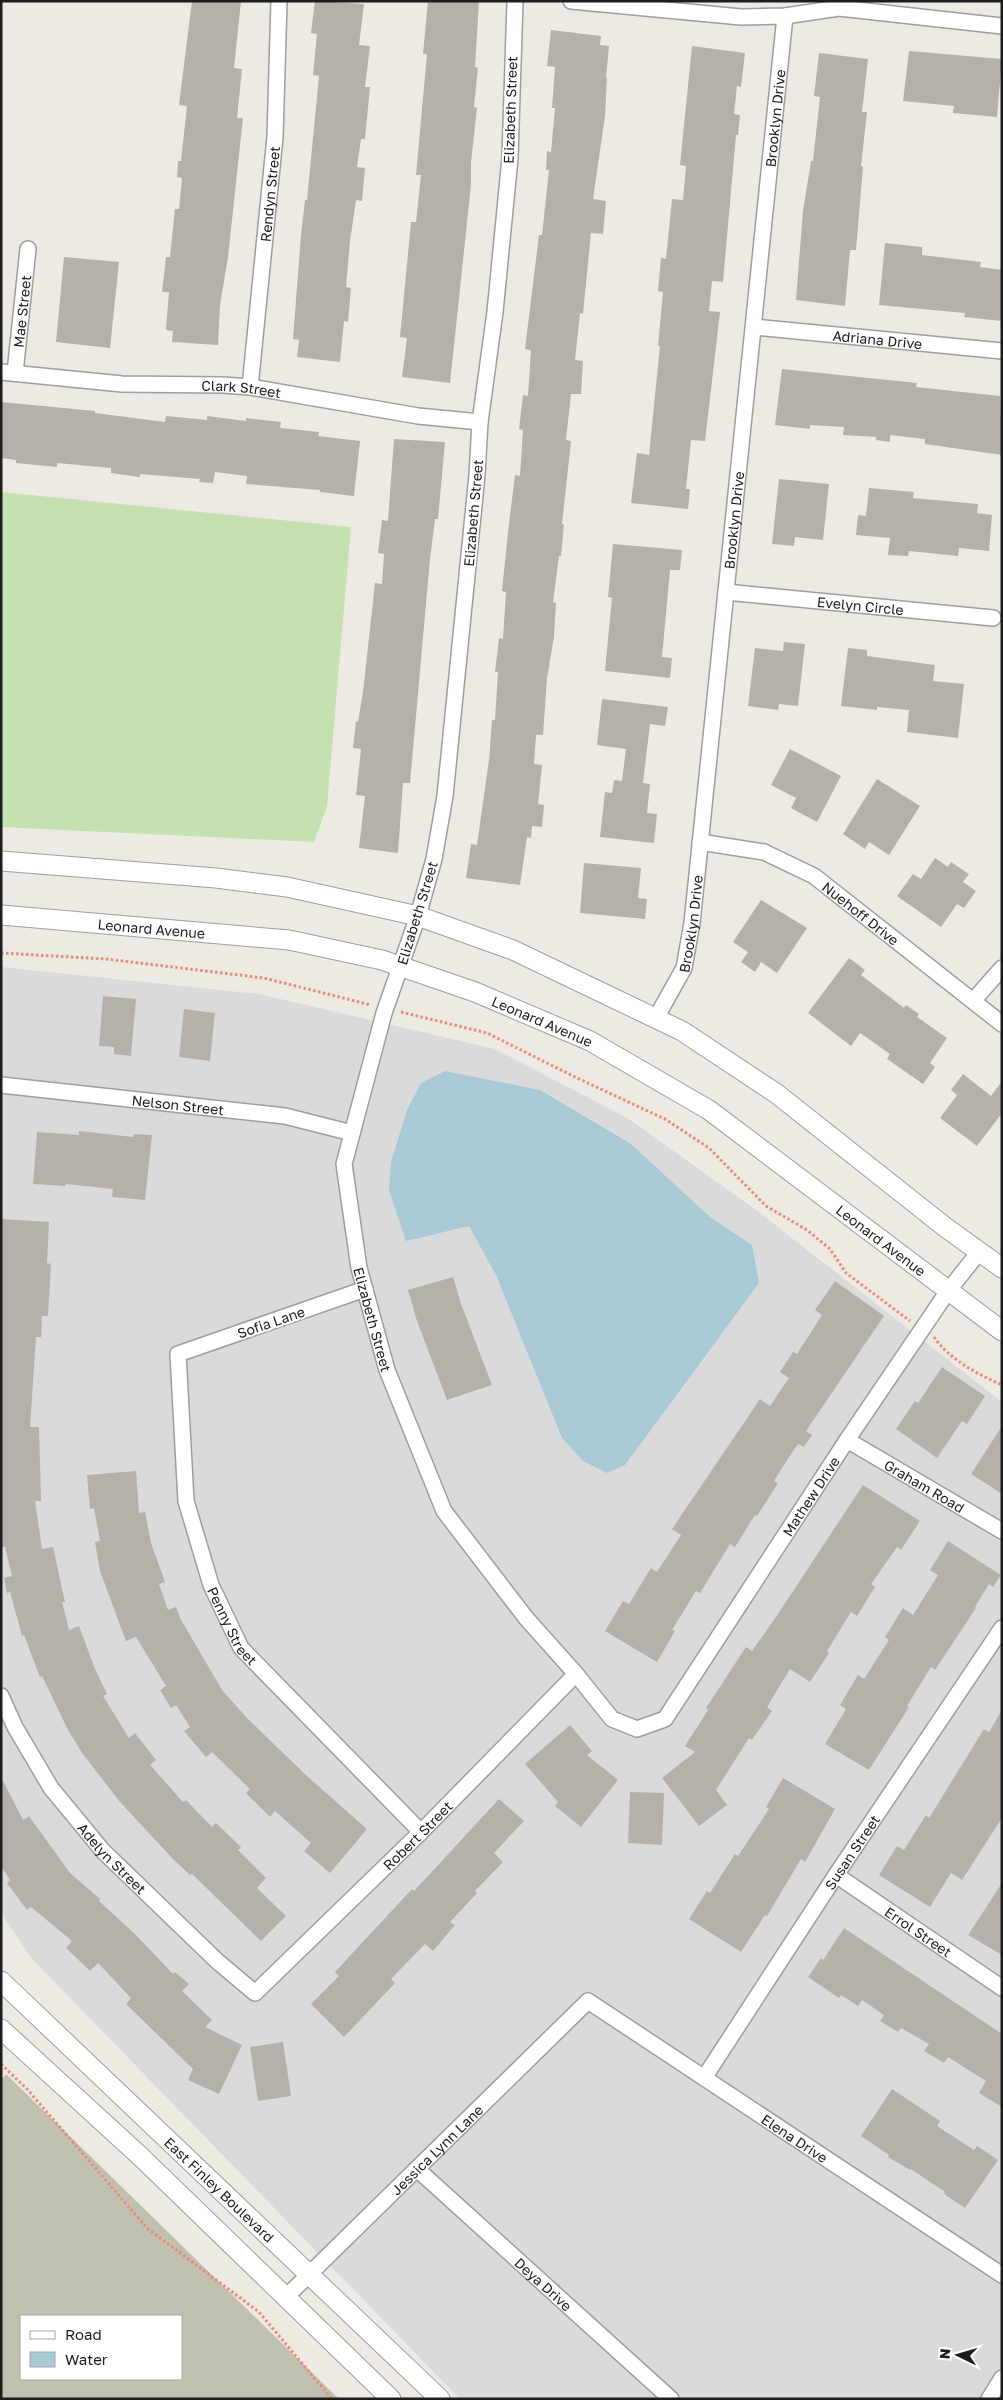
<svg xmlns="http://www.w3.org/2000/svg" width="1003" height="2400" font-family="'Golos Text',sans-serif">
  <rect width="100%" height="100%" fill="#edeae4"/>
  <path fill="#dbdada" d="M1,967L259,994L495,1049L629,1119L756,1210L1002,1402V2399H460L32,1959L1,1913Z"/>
  <path fill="#bfc0b0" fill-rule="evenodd" d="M6,2074L339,2399H1V2080ZM21,2316H181V2379H21Z"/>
  <path fill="#c5e1af" d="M1,492L351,527L327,806L314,842L1,827Z"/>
  <path fill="#a9c9d5" d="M445,1071L540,1090L631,1144L710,1217L752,1245L759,1283L625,1465L607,1473L583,1461L562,1438L496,1275L469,1226L406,1241L389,1190L391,1162L407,1110L421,1083Z"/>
  <path fill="#b5b0aa" d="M192,1H241L234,68L242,69L237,118H243L228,257L220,305L218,345L172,342L173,331L166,330L169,292H162L166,257H170L175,209H179L182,178L177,177L178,161H181L187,106L179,105Z
    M315,1L364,4L359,45L370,46L365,87H370L365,139H361L357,167L365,168L362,201L356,200L350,241L346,287L351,288L348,322L344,321L340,362L297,357L299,340L293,339L301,235L305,200H307L319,76L313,75L317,34L311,33Z
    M428,1H479L475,67L478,68L474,107L477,108L471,163V185L450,383L402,377L407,338L400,337L411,222H416L421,175H416L427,54H423Z
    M551,30L601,36L600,45L609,46L606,77H607L605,116L593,199L606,201L603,234L591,233L583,314L580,313L575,360L583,361L581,394H571L566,440L571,441L562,524L564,525L561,556H559L553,602L556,603L554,637L547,678L543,735H536L534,764L542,765L538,804L544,805L542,827L532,826L531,838L527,837L520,885L466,878L471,844L477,845L489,760L492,720H495L498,672H495L499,638L503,639L506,592L502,591L508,532L515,475L520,476L523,430L519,429L523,395L528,396L531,350L525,349L539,235H542L549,170H546L547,151L551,152L555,108H552L555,67L547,66Z
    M692,46L745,53L741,87L737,86L734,114L740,115L738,135H736L723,282L712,281L709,311L720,312L705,441L691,440L686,489H690L688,509L631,503L637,453L649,455L660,346H658L663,292L658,291L661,258L666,259L672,199L683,200L686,166L680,165Z
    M909,51L1002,59L997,117L953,113L954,106L903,101Z
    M819,53L868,59L862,112H867L861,166L863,167L856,250H850L845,306L796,300L803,211L811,161H813L820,97L814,96Z
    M885,243L922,247V255L981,262L980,267L1002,270V321L964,317L965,313L879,305Z
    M64,257L119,262L110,348L56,342Z
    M782,369L917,383L916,387L1000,396L1002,455L925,444V439L890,435V442L876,440V437L843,435L844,427L810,425V429L775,425Z
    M1,402L95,411V413L165,422L166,416L207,420V416L246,421V418L281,422L280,428L319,432L318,436L360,441L354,496L320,492V490L246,484L247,476L215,472L213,483L199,482L200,479L140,474V477L111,473V468L57,463V467L16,463V460L1,458Z
    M394,439L445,442L438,519H435L430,559L410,783H403L398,853L359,848L365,796L356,795L361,749L353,748L356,721L358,722L363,692L375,583L382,584L384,554L378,553L382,520L388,521Z
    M779,479L829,484L823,540L795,537L794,546L772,544Z
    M869,488L914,492L913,498L978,504L977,513L992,515L989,551L959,548L958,556L909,551L908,556L888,555L890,538L856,535L858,515L866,516Z
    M613,544L682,550L680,570H670L662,657L672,658L670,678L605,671L612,598L608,597Z
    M784,642L805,644L798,706L779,704L778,710L748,706L755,648L783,651Z
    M848,648L867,650V656L935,665L933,681L964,684L958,738L907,732L909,710L877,707V710L841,706Z
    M602,699L668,707L665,726L650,724L643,783L650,784L647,813L657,814L654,843L600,837L605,792L612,793L614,780L622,781L626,749L597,745Z
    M790,749L841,776L817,822L791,808L796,798L771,785Z
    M877,779L920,806L889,855L869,842L865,849L843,834Z
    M935,858L948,867L951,862L969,874L963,882L976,891L964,908L957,904L941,927L897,896L913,874L921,879Z
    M584,863L641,868L638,898L647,899L645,919L580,913Z
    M761,900L807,928L777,973L761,962L755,972L741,962L748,952L733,942Z
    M849,958L865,970L861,975L904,1008L906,1005L919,1014L917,1017L947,1038L930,1063L935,1067L923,1084L887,1059L890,1054L860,1033L851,1046L808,1013Z
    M103,996L136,999L131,1056L114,1054V1047L99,1046Z
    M184,1009L215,1013L210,1061L179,1057Z
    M963,1074L991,1096L1002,1081V1113L977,1146L940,1118L957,1095L951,1090Z
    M79,1131L133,1137L134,1134L152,1135L145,1200L112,1197L113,1189L66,1184L65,1186L33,1184L37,1132L79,1135Z
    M1,1219L49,1222L47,1263L51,1264L48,1316H42L41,1337H36L30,1427H39L41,1501H35L42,1549L53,1547L65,1602H62L69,1630L79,1626L95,1669L107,1694L103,1696L129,1738L135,1733L156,1760L150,1765L183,1802L186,1800L212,1827L216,1823L241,1847L238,1850L266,1878L257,1888L286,1916L261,1941L192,1874L190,1875L173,1859L120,1802L82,1753L67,1728L42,1676L40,1677L24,1635L22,1636L10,1592L7,1593L4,1578L12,1576L5,1547H1Z
    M453,1277L461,1304L492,1385L447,1400L417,1321L408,1290Z
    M835,1281L884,1316L806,1431L812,1435L804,1447L798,1444L787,1460L774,1481L778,1483L766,1502L757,1516L755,1515L735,1547L730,1544L700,1593L696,1591L672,1630L675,1631L657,1662L605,1631L623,1601L629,1604L651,1568L657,1572L681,1535L672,1529L760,1399L770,1406L789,1378L780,1372L793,1352L797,1354L822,1315L815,1310Z
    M942,1367L985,1396L967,1424L962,1421L937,1458L896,1429L915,1401L918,1403Z
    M1002,1426V1494L971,1474Z
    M136,1471L139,1513L145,1512L151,1543L165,1582L159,1584L168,1610L176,1607L180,1618L222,1690L248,1719L308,1777L367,1829L330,1873L304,1851L311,1843L275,1811L270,1817L246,1793L250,1789L212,1752L206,1757L184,1731L190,1727L176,1705L171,1708L160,1690L166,1686L136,1637L126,1641L100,1571L95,1542L100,1541L94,1508L90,1509L87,1475Z
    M863,1485L920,1521L901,1550L897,1547L871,1584L875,1587L857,1616L851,1612L827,1651L829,1653L810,1682L790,1669L767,1707L772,1711L752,1740L749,1738L716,1790L727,1805L699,1826L662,1778L695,1752L685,1746L708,1710L706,1708L746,1647L752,1651L776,1617Z
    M948,1541L1001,1575L993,1587L989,1584L975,1607L976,1608L935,1670L931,1667L907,1706L909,1707L869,1770L825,1744L846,1709L840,1705L858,1675L864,1679L889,1640L885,1637L903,1608L913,1615L938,1575L930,1570Z
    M1002,1710V1818L962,1880L951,1873L930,1907L879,1875L897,1846L904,1850L926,1815L929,1818L984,1729L989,1732Z
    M570,1725L592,1751L587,1755L618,1780L581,1827L555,1806L558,1802L525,1764Z
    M1,1777L23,1820L29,1816L70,1873L100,1899L99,1901L136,1935L173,1974L175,1972L189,1984L182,1991L212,2020L205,2027L242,2045L219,2094L188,2080L193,2069L126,2004L131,1998L98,1963L90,1971L66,1948L72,1941L31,1907L27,1910L7,1883L10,1880L1,1866Z
    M783,1778L835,1809L805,1862L801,1859L767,1916L765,1915L741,1952L689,1919L707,1891L710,1893L735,1854L738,1856L769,1809L766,1807Z
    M630,1792L664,1793L662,1845L628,1843Z
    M499,1799L524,1821L494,1853L503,1862L475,1891L477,1893L450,1922L455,1925L433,1951L425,1944L391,1979L395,1983L344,2037L311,2004L339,1976L335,1972L412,1889L414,1891Z
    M1002,1883V1955L968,1935Z
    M844,1928L1002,2034V2107L979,2093L986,2081L948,2057L944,2063L924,2051L929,2044L901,2028L898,2032L880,2021L884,2015L862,2000L858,2006L841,1995L839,1998L808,1977L821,1958L823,1960Z
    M283,2042L291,2096L258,2101L250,2047Z
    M892,2089L940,2121L937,2126L974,2150L977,2146L998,2160L965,2208L944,2194L945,2192L911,2169L910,2170L888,2157L889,2155L861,2136Z"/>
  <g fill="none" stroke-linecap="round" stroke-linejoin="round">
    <g stroke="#9e9e9e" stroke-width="18">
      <g id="minor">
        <path id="s1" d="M515,1L510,158L495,312L480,422L477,475L445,796L434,859L418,916L384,1013L344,1164L359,1268L387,1370L444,1511L526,1618L576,1674L612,1719L637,1729L665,1719L847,1440L948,1291L979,1252"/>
        <path d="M571,1L741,17L785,16L839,8L1002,26"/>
        <path id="s2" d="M754,327L1002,351"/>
        <path id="s3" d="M1,372L122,384L223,385L250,387L418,416L480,422"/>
        <path id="s4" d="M15,373L28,249"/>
        <path id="s5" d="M250,387L275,137L279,1"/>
        <path id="s6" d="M726,592L993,618"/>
        <path id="s7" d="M700,842L764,852L814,876L1002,1024"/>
        <path d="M973,1001L1002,968"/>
        <path id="s8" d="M656,1018L684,968L692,923L785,16"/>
        <path id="s9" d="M1,1085L285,1116L352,1133"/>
        <path id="s10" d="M365,1289L178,1354L186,1501L211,1585L241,1648L421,1832"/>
        <path id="s11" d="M847,1440L1002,1531"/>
        <path id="s12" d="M1,1696L15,1727L51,1788L103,1851L217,1961L255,1993L421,1832L576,1674"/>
        <path id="s13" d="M836,1875L1002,1988"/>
        <path id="s14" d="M704,2078L836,1875L1002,1628"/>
        <path id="s15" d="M417,2169L671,2399"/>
        <path id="s16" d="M286,2297L588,2001L1002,2275"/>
        <path d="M989,2399L1002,2378"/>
      </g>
    </g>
    <g stroke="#9e9e9e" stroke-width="21">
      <g id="tertiary">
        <path d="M1,861L216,878L287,887L418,916L513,950L682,1031L777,1094L945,1227L1002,1268"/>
        <path id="s17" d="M1,915L289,940L382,960L475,992L590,1041L709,1110L1002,1331"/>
        <path id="s18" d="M1,1981L440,2399"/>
        <path d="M1,2029L140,2156L391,2399"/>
      </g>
    </g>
    <path stroke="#e88b79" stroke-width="3" stroke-dasharray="2.5 2.5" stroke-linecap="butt" d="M1,953L106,959L264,978L371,1005
      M401,1012L487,1033L577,1078L665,1119L709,1148L766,1206L807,1230L830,1249L846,1273L910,1321
      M934,1337C949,1359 977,1374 1002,1385
      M1,2064L27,2089L147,2228L259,2312L332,2399"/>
    <use href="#minor" stroke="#fff" stroke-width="15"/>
    <use href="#tertiary" stroke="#fff" stroke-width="19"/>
  </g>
  <g text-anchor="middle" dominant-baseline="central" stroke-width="4" stroke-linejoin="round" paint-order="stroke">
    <g font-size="14" fill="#1d1d1d" stroke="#fff">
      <text transform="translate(510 110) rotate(-88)">Elizabeth Street</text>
      <text stroke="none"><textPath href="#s8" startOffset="912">Brooklyn Drive</textPath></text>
      <text stroke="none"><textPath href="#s5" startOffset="194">Rendyn Street</textPath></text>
      <text stroke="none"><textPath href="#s4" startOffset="62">Mae Street</textPath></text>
      <text stroke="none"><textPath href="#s2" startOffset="124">Adriana Drive</textPath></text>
      <text stroke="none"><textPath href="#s3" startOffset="241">Clark Street</textPath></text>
      <text transform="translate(473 513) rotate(-85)">Elizabeth Street</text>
      <text stroke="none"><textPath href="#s8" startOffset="508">Brooklyn Drive</textPath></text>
      <text stroke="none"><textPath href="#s6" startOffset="135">Evelyn Circle</textPath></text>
      <text stroke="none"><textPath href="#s7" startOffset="180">Nuehoff Drive</textPath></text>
      <text transform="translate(417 913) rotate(-73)">Elizabeth Street</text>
      <text stroke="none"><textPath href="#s8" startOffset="102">Brooklyn Drive</textPath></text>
      <text stroke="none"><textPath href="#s17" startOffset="151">Leonard Avenue</textPath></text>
      <text stroke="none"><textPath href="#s17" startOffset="556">Leonard Avenue</textPath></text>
      <text stroke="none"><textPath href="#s9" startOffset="178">Nelson Street</textPath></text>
      <text stroke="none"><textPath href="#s17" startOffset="961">Leonard Avenue</textPath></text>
      <text stroke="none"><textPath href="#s1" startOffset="1339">Elizabeth Street</textPath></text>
      <text transform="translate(271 1322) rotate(-19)">Sofia Lane</text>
      <text stroke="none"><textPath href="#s11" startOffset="90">Graham Road</textPath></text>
      <text stroke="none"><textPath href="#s1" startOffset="2134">Mathew Drive</textPath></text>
      <text stroke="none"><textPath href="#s10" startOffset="479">Penny Street</textPath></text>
      <text stroke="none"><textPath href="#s12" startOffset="621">Robert Street</textPath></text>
      <text stroke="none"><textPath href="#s14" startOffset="270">Susan Street</textPath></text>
      <text stroke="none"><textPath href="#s12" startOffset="198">Adelyn Street</textPath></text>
      <text stroke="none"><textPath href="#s13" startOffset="100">Errol Street</textPath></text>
      <text stroke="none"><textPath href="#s16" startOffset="671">Elena Drive</textPath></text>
      <text stroke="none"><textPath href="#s16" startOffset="211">Jessica Lynn Lane</textPath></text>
      <text stroke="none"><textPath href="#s18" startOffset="302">East Finley Boulevard</textPath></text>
      <text stroke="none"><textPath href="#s15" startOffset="171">Deya Drive</textPath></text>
    </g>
  </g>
  <rect width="1003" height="2400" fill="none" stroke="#1d1d1d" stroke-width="5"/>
  <rect x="20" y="2315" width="162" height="65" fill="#ffffff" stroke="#a5a5a5"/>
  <rect x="30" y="2331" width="25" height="8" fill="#ffffff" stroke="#a5a5a5"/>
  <text x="65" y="2340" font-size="15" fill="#1d1d1d">Road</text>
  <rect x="30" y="2352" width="25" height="15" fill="#a9c9d5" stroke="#a5a5a5"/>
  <text x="65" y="2365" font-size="15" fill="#1d1d1d">Water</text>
  <g transform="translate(958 2355) rotate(275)" stroke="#ffffff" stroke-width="4" paint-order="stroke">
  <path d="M0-4L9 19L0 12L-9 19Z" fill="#1d1d1d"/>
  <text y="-8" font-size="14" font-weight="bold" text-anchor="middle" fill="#1d1d1d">N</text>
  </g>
</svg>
